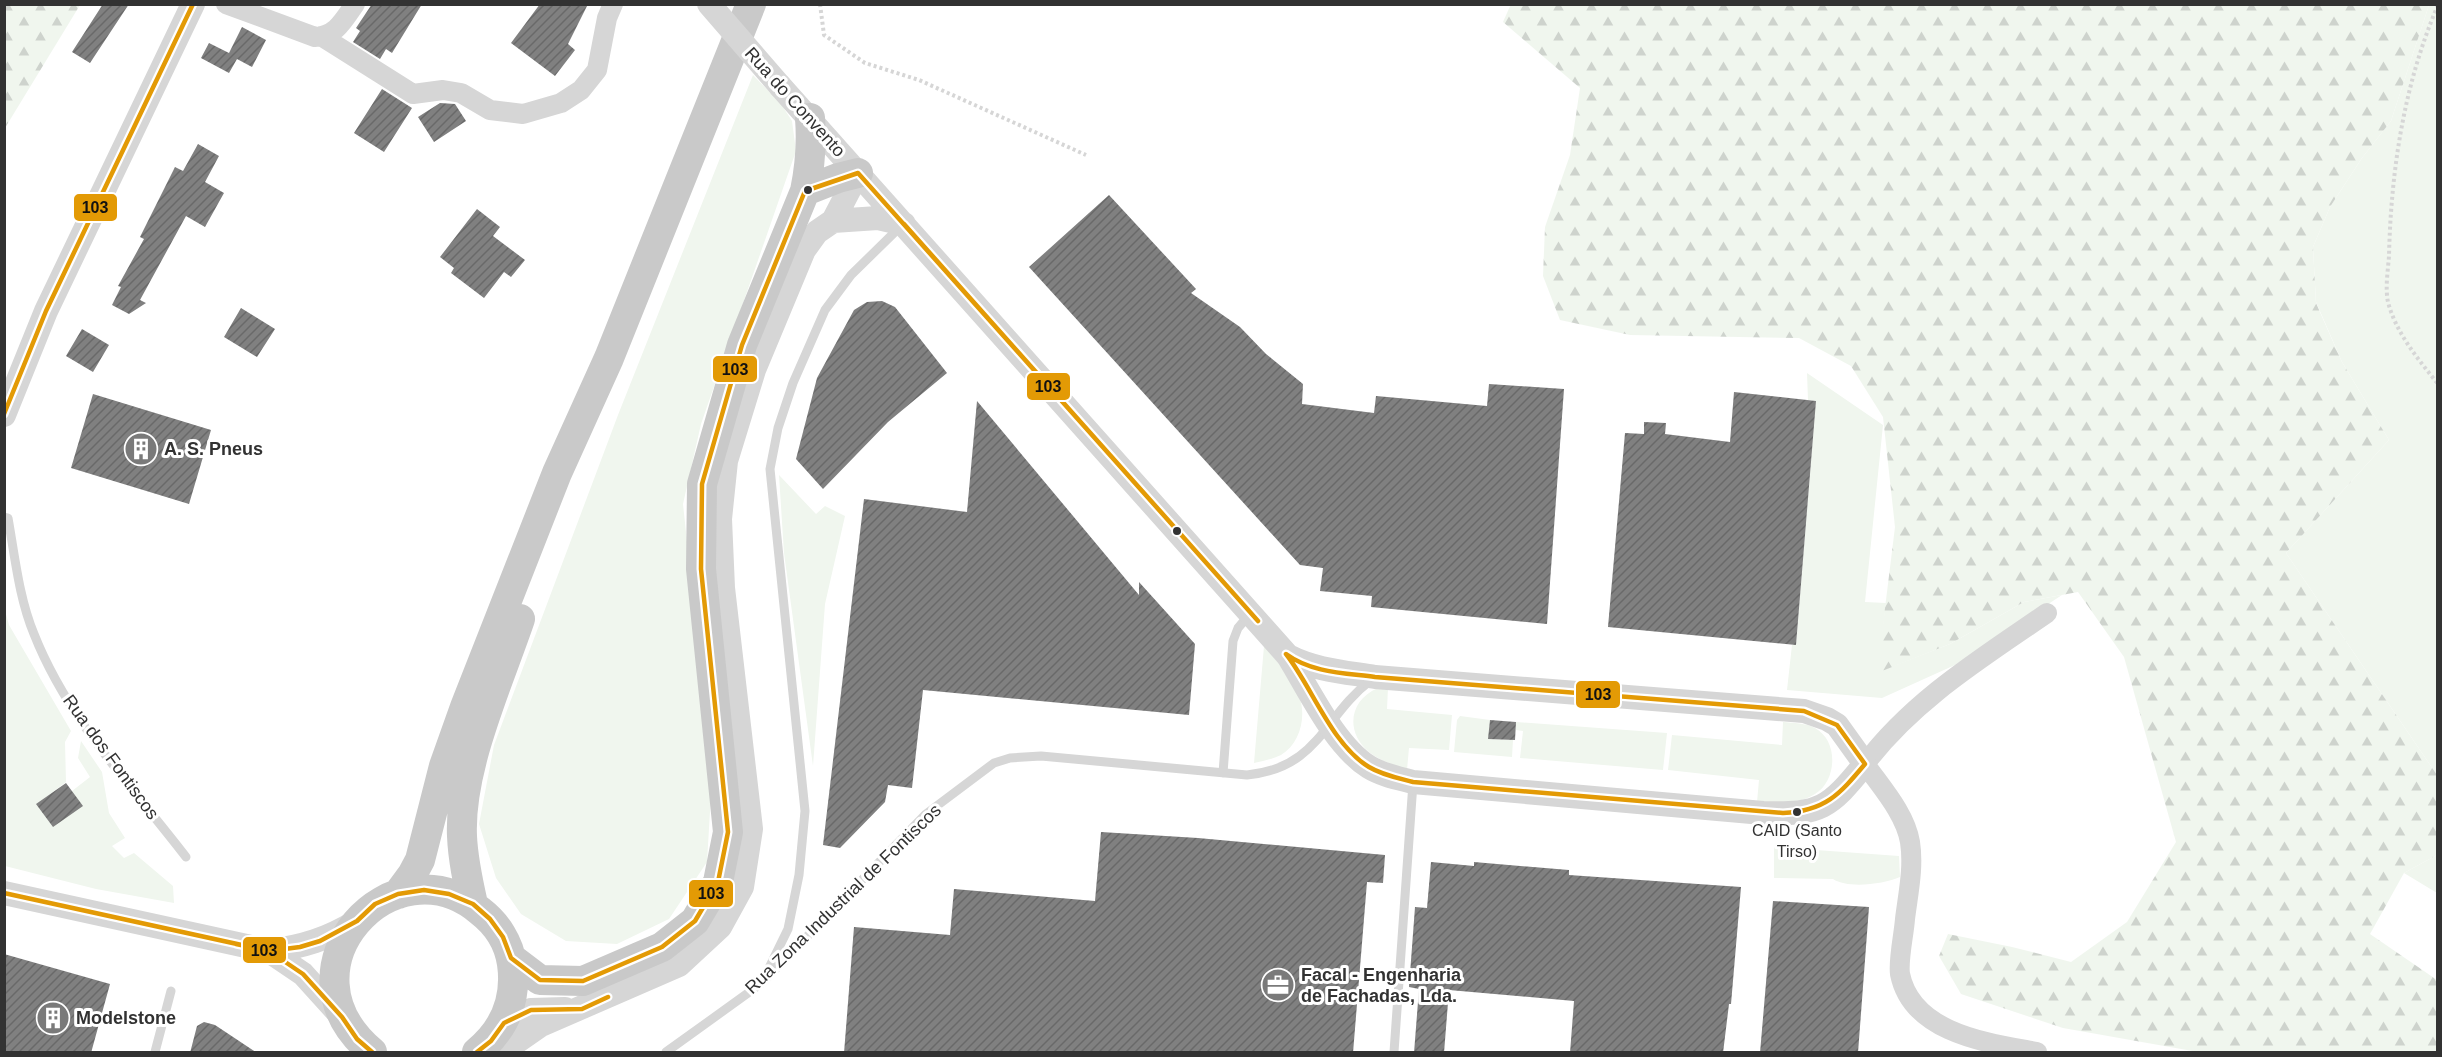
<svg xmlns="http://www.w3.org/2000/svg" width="2442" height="1057" font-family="Helvetica,sans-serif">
  <defs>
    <pattern id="forest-firs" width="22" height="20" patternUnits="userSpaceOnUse" patternTransform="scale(1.5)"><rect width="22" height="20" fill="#f0f6ee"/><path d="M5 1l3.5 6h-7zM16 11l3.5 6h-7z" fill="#ced3cd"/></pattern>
    <pattern id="building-hatch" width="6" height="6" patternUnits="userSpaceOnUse" patternTransform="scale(1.5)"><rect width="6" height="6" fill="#808080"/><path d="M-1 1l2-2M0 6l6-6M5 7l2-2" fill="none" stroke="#696969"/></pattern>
  </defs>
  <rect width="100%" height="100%" fill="#fff"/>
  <path fill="#f0f6ee" d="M2429,5H2437V775L2286,553L2389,440L2342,362L2316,302L2313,247L2330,207L2362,158L2391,121Z
    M753,75L781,104L792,121L796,151L701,424L683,504L712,778L707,862L669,919L617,944L566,941L521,914L496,878L479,824L494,745L618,415Z
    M1807,373L1883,425L1865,602L1886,603L1878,672L1950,644L2024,602L2062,595L1955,665L1882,698L1787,690L1792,645H1796L1816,401L1808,400Z
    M779,475L816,514L825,506L845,516L825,604L813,766L784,553Z
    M4,607L9,625L71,731L65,742L66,782L37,804L72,791L90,777L78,758L81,741L102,772L109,813L125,838L112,846L124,858L134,853L173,886L174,903L96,889L5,866Z
    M1264,646C1277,661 1292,677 1299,696C1307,716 1300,744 1281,755C1273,759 1263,761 1254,763Z
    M1378,688H1388L1387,709L1452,715L1449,750L1409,748L1407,770C1394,765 1380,761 1369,752C1345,732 1349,700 1378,688Z
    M1460,716L1490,720L1489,739L1513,740L1512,757L1454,752L1457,720Z
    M1516,722L1667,733L1663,770L1520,758L1523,731L1516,730Z
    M1783,722C1793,723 1806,723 1815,728C1839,741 1837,781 1815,794C1797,805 1777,803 1757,802L1759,780L1668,770L1672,735L1782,745Z
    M1774,847L1899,856L1900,877C1884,884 1848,889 1833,879L1774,878Z
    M2437,855V893L2404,873Z"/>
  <path fill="url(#forest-firs)" d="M5,4L80,5L5,128L4,5Z
    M1511,4L2429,5L2391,121L2362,158L2330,207L2313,247L2316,303L2342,362L2389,440L2286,553L2437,775V855L2404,873L2370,934L2437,980V1052H2198L2063,1028L1961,994L1939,956L1948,934L2012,947L2071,962L2127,922L2176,842L2124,657L2078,592L2024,602L1950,644L1877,673L1895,527L1883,417L1851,366L1799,338L1630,335L1560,320L1543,276L1545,227L1570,155L1580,88L1503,22Z"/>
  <path fill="url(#building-hatch)" d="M103,4H129L90,63L72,52Z
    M372,4H422L392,53L386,49L380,59L353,42L360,31L356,28Z
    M540,4H588L568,44L575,50L555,76L511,43Z
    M242,27L266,40L252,67L237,59L229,73L201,58L209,43L229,53Z
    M382,89L412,108L384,152L354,133Z
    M440,103L455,104L466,121L434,142L418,117Z
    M198,144L219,156L205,182L224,193L205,227L186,216L140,300L146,303L129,314L112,305L121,287L118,286L144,239L140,237L175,167L183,171Z
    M1109,195L1196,289L1191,293L1240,327L1266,354L1303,384L1302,404L1374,413L1376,396L1487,406L1489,384L1564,389L1547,624L1371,607L1372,596L1320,591L1323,568L1300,565L1029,267Z
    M477,209L500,227L493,236L525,260L511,277L504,272L484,298L451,273L454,268L440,257Z
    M882,301L895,307L947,373L888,422L823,489L796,459L817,378L854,310L867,302Z
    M241,308L275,329L257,357L224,337Z
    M82,329L109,345L93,372L66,356Z
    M1734,392L1816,401L1796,645L1608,627L1625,433L1644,434V422L1666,423L1665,434L1730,442Z
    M93,394L211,430L189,504L71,468Z
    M977,401L1139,595V582L1195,644L1189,715L923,690L912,788L888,785L885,802L840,848L823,845L864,499L967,512Z
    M1490,720L1516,722L1515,740L1488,739Z
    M66,783L83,806L53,827L36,804Z
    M1101,832L1198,838L1385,855L1383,883L1367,882L1353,1053H844L854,927L950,935L954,889L1095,901Z
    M1431,862L1474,866V862L1569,870V875L1741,887L1731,1004H1729L1723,1053H1570L1574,1001L1449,990L1444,1053H1414L1419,989L1409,987L1415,907L1427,908Z
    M1773,901L1869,907L1858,1053H1760Z
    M4,954L110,984L91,1053H4Z
    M204,1022L215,1025L257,1053H190L197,1026Z"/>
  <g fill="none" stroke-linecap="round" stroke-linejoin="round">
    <path stroke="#d6d6d6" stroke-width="4" stroke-dasharray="3 3" stroke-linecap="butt" d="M820,4L824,35L865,63L919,80L1086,155
      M2438,5C2404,84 2391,170 2389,256C2388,270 2385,288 2388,302C2396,333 2418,359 2438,384"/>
    <path stroke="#d6d6d6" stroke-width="9" d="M4,517L8,518C15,557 19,598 34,634C67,718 132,787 186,857
      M1223,773L1233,641L1238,628L1249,615
      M765,976L788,929L799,875L805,811L770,469L778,428L793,383L825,310L851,275L900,227
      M155,1052L171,991
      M666,1052L762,983L926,814L994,763L1010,758L1041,756L1247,775C1319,768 1323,717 1371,680
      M1394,1052L1413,783"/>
    <path stroke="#d6d6d6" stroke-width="20" d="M226,4L315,37C336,36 343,21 355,4
      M321,36L413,94L443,90L461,93L490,110L523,114L561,103L581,90L597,70L607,18L613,4
      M2037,1052C1989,1043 1912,1034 1900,974C1898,960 1904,934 1905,919C1908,894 1914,868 1910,842C1905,813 1881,787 1865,764C1913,700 1982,658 2047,613"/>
    <path stroke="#d6d6d6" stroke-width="24" d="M780,86L1288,656C1309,690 1335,746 1369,767C1382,775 1398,778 1413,782L1763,813C1821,815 1829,808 1865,764L1837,725L1827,719L1804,711L1375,677C1344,672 1315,670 1288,656
      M833,221L878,218L904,224
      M4,415L46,311L193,4
      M4,893L269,951C302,947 328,939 357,921
      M269,951L303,974L342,1017
      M504,1023L531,1010L565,1009
      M502,1052L541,1025L679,965L720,927L742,887L751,829L723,588L720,519L726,461L754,370L804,250L817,232L833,221L858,173"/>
    <path stroke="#c9c9c9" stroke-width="30" d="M805,191L838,178L858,173
      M398,894L412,875L420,860L444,766L465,707L557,473L609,358L751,4
      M473,904C468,882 463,860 462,836C459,768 498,684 520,619
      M511,958L540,980L583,981L662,947L695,921L718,882L728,832L701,569L702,484L742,345L805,191C810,167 812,144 810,118
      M372,1052C272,968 394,838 480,911C497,924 509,943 512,964C517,1000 505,1029 477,1052"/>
    <path stroke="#d6d6d6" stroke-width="24" d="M709,4L780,86"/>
    <g stroke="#fff" stroke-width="9">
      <path id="bus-1" d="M904,224L1226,585
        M4,414L46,311L193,4
        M1226,585L1258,621
        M1226,585L1258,621
        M1286,654C1312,673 1345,673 1375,677L1804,711L1837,725L1865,764C1839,795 1825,811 1783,813L1413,782C1398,778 1382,775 1369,767C1332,745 1312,687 1286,654Z
        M4,893L269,951L300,947L320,941L357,921L375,904L398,894L424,890L449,894L473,904L490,919L503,937L511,958L540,980L583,981L662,947L695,921L718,882L728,832L701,569L702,484L742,345L805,191L858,173L1226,585
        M236,944L269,951L303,974L342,1017L357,1039L372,1052
        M477,1052L491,1041L504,1023L531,1010L582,1009L608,997"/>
    </g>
    <use href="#bus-1" stroke="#e39a05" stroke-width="4.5"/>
  </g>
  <defs>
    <g id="building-disc" transform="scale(1.725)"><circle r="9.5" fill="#7a7a7a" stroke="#fff"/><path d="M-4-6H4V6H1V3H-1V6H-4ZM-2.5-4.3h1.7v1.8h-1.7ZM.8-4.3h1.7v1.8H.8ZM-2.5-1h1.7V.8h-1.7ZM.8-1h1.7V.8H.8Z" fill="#fff"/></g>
    <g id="office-disc" transform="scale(1.725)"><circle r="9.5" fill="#7a7a7a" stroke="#fff"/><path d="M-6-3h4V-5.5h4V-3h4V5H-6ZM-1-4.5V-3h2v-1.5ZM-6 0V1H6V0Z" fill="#fff"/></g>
  </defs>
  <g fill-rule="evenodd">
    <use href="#building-disc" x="141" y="449"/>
    <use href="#office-disc" x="1278" y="985"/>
    <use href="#building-disc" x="53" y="1018"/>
  </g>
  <g fill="#323232" stroke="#fff" stroke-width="2">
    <circle cx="808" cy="190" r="5"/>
    <circle cx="1177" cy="531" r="5"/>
    <circle cx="1797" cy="812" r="5"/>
  </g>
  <g text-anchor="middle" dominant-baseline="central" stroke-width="6" stroke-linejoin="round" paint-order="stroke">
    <g font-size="16" fill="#323232" stroke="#fff">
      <text x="1797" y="830">CAID (Santo<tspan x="1797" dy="21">Tirso)</tspan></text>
    </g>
    <g font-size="18" fill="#323232" stroke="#fff">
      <text transform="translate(795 102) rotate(48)">Rua do Convento</text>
      <text transform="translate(111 757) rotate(54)">Rua dos Fontiscos</text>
      <text transform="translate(843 899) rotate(-44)">Rua Zona Industrial de Fontiscos</text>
    </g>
    <g font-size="18" font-weight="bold" fill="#323232" stroke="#fff" text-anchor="start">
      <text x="164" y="449">A. S. Pneus</text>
      <text x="1301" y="975">Facal - Engenharia<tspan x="1301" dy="21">de Fachadas, Lda.</tspan></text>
      <text x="76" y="1018">Modelstone</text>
    </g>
  </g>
  <g stroke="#fff" stroke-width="2">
    <rect x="73" y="193" width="45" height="29" rx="6" fill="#e39a05"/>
    <rect x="712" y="355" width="46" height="28" rx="6" fill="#e39a05"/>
    <rect x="1026" y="372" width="45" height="29" rx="6" fill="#e39a05"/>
    <rect x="1575" y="680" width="46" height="29" rx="6" fill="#e39a05"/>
    <rect x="688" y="879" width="46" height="29" rx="6" fill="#e39a05"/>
    <rect x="242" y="936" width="45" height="28" rx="6" fill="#e39a05"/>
  </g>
  <g font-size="16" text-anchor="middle" font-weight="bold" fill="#111">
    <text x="95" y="213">103</text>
    <text x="735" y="375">103</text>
    <text x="1048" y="392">103</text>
    <text x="1598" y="700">103</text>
    <text x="711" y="899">103</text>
    <text x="264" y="956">103</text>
  </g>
  <rect width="2442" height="1057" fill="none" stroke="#323232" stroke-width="12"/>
</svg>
